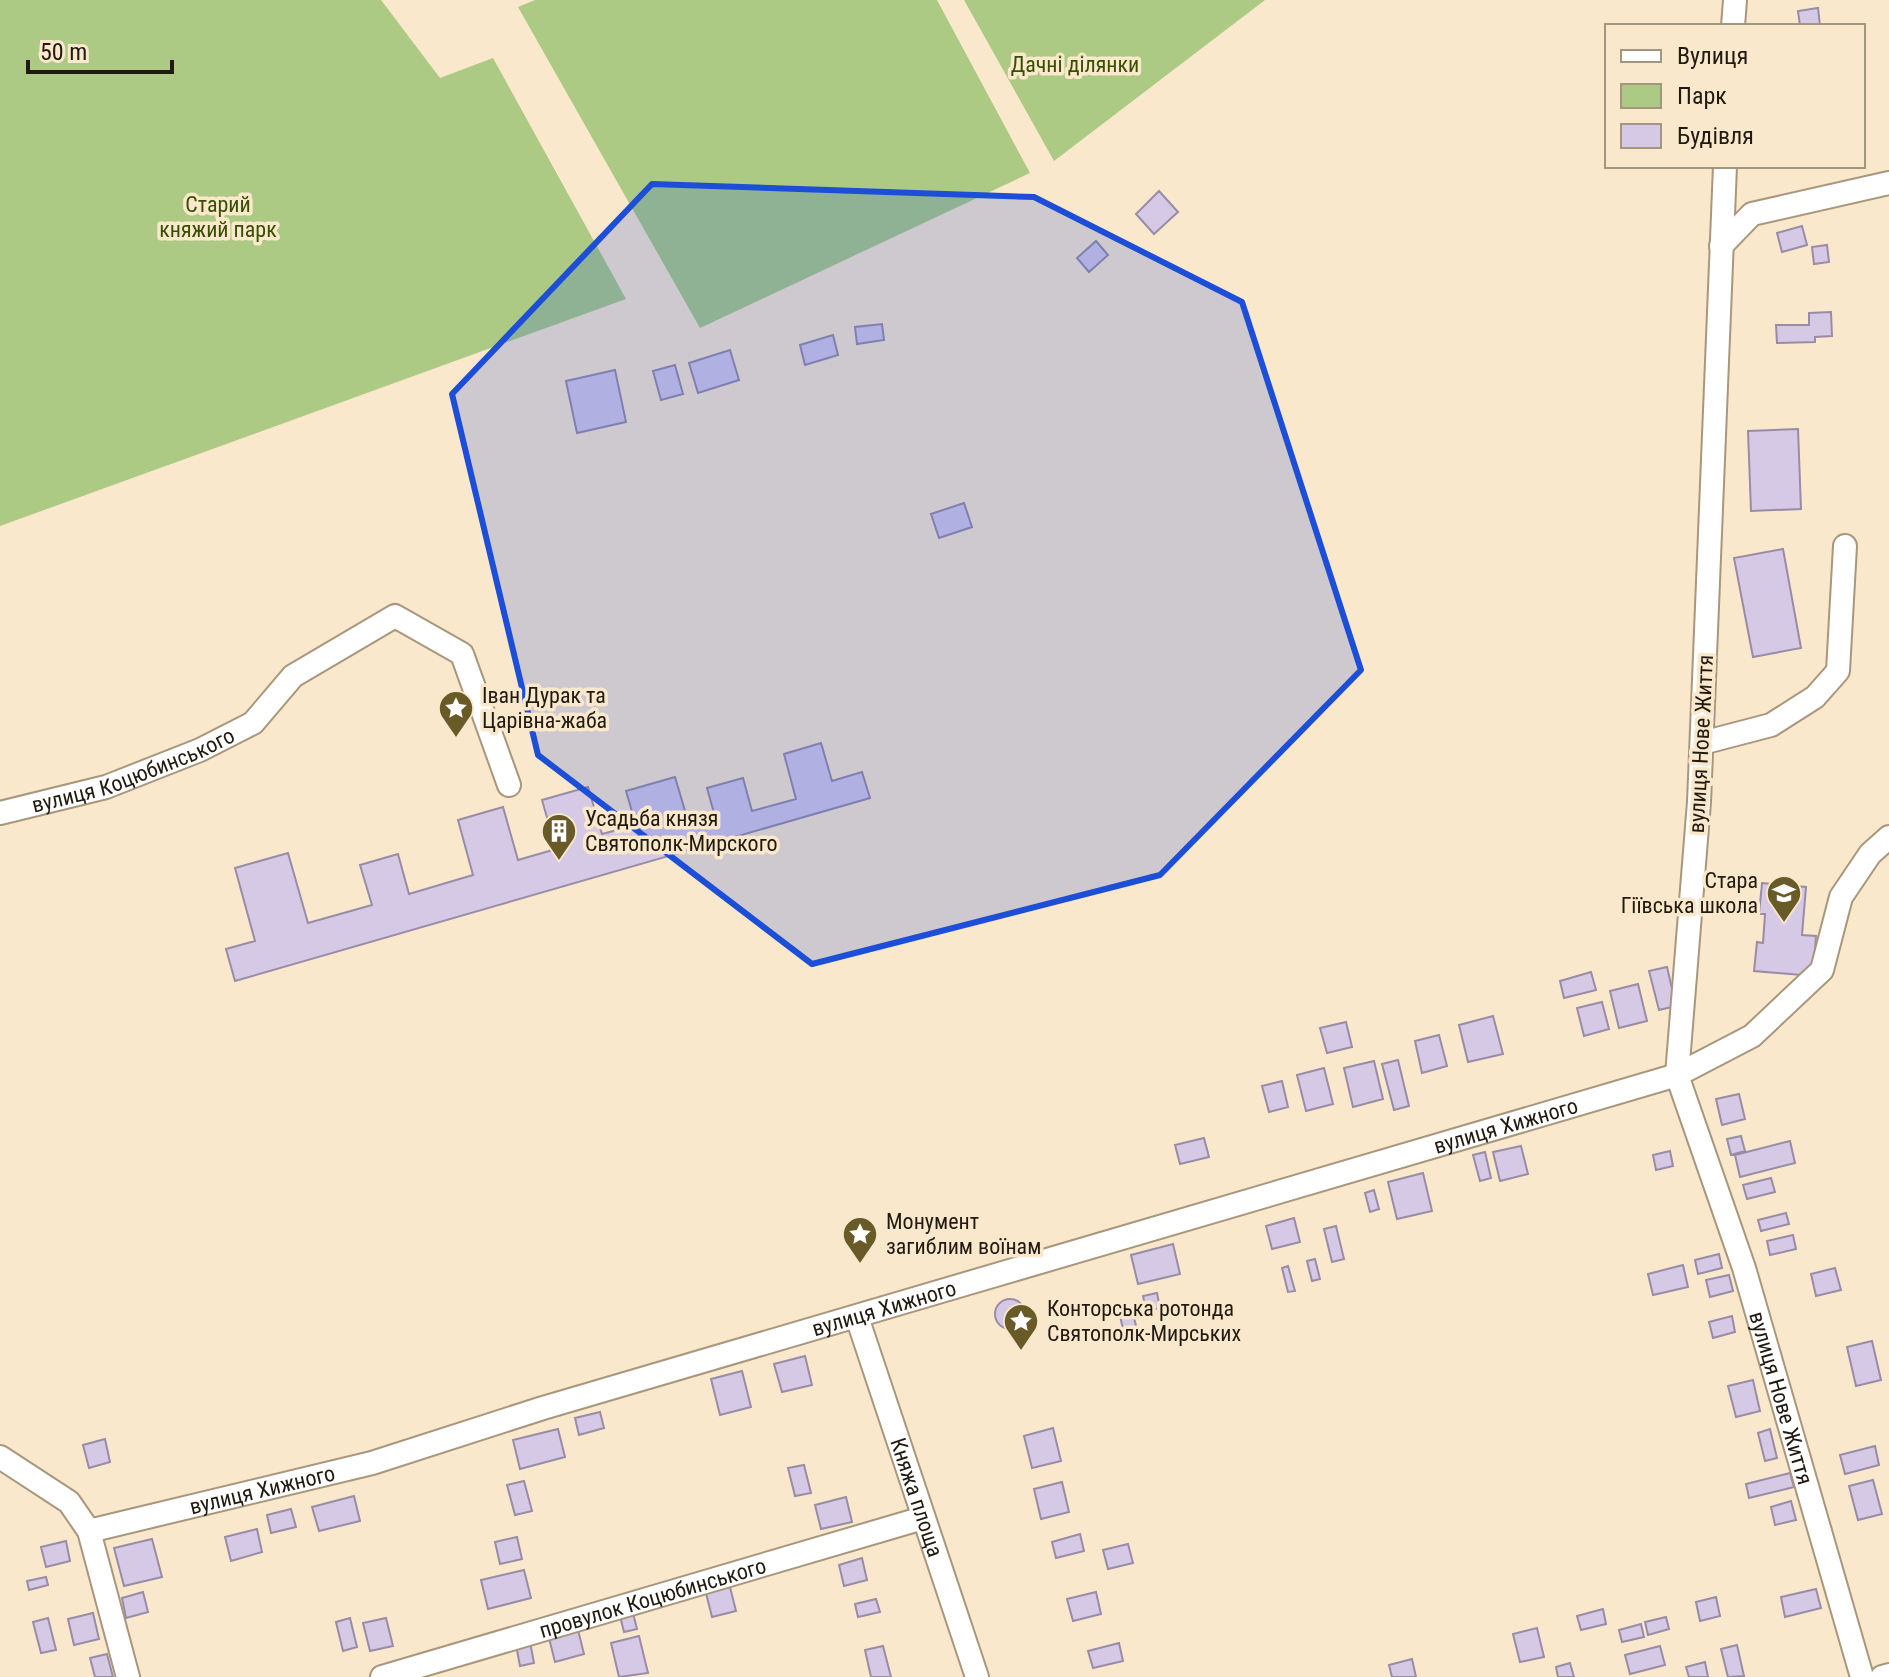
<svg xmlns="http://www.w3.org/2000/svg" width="1889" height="1677" font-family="'Roboto Condensed',sans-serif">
  <rect width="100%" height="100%" fill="#fae8cc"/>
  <path fill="#acca84" d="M0,0H381L440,78L493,58L626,299L0,526Z
    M535,0H937L1030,173L700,328L518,7Z
    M964,0H1265L1054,161Z"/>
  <path fill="#d6c9e6" stroke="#988ca6" stroke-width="2" d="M1818,8L1820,26H1800L1798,11Z
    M1159,191L1178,212L1154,234L1136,214Z
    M1802,226L1807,245L1782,252L1777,233Z
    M1096,241L1108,255L1089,272L1077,258Z
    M1827,245L1829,262L1814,264L1812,247Z
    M1831,312L1832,336L1815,337V342L1777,343L1776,325H1809V313Z
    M882,324L884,340L857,344L855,327Z
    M833,335L838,355L805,365L800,345Z
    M730,350L739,380L698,393L689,363Z
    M675,365L683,394L661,400L653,371Z
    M615,370L626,422L577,433L566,381Z
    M1798,429L1801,509L1751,511L1748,431Z
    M964,503L972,527L939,538L931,514Z
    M1783,549L1801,648L1753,657L1734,558Z
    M821,743L832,781L862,772L870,798L235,981L226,949L255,941L235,868L288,853L308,923L372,905L360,865L398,854L409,894L473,875L458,820L503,807L518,860L556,849L542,800L588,787L602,834L636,825L626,791L675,777L688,821L714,813L707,788L743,778L752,811L796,799L784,754Z
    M1762,883L1806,887L1802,935L1816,936L1813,976L1754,971L1757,942L1763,943L1765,914H1759Z
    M1667,967L1676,1006L1659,1010L1649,971Z
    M1591,972L1596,990L1564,998L1560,981Z
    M1638,984L1647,1021L1619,1028L1610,991Z
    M1602,1002L1609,1029L1584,1036L1577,1008Z
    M1493,1016L1503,1054L1468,1062L1459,1025Z
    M1346,1022L1352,1047L1327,1053L1320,1028Z
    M1439,1035L1447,1066L1422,1073L1415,1041Z
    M1398,1060L1409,1106L1394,1110L1382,1064Z
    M1374,1061L1383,1099L1353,1107L1344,1068Z
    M1324,1068L1333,1104L1306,1111L1297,1075Z
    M1282,1081L1288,1107L1269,1112L1262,1086Z
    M1739,1094L1745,1119L1722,1125L1716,1099Z
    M1741,1136L1745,1151L1731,1155L1727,1139Z
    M1204,1138L1209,1157L1180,1164L1175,1145Z
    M1790,1141L1795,1163L1740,1177L1735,1155Z
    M1521,1146L1528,1174L1500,1181L1493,1152Z
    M1670,1151L1673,1166L1656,1170L1653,1155Z
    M1485,1152L1491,1178L1480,1181L1473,1155Z
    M1423,1173L1432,1211L1397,1219L1388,1182Z
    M1771,1178L1775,1192L1747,1199L1743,1185Z
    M1374,1190L1379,1209L1370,1212L1365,1193Z
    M1786,1213L1789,1224L1761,1231L1758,1220Z
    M1294,1218L1300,1242L1272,1249L1266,1226Z
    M1336,1226L1344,1259L1332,1262L1324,1229Z
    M1793,1235L1796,1249L1770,1255L1767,1241Z
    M1173,1244L1180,1274L1138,1284L1131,1255Z
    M1719,1254L1722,1268L1698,1274L1695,1260Z
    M1315,1259L1320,1279L1312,1281L1307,1261Z
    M1683,1265L1688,1287L1653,1295L1648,1274Z
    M1288,1266L1295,1291L1288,1292L1282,1268Z
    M1835,1268L1841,1290L1816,1296L1811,1274Z
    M1729,1275L1733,1291L1710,1297L1706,1280Z
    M1157,1293L1160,1308L1146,1311L1143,1296Z
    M995 1314a15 15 0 1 1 30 0a15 15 0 1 1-30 0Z
    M1132,1309L1137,1330L1124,1333L1119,1312Z
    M1732,1316L1735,1332L1713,1338L1709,1322Z
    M1872,1341L1881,1380L1856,1386L1847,1347Z
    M805,1356L812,1385L782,1392L774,1364Z
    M742,1371L751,1407L720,1415L711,1379Z
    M1753,1380L1760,1411L1736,1417L1728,1386Z
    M600,1412L604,1428L579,1435L575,1418Z
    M1053,1428L1061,1461L1032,1468L1024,1436Z
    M558,1429L565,1457L520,1469L513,1440Z
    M1770,1429L1777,1458L1765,1461L1758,1433Z
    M105,1439L110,1462L89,1468L83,1445Z
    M1875,1446L1879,1465L1845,1474L1840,1455Z
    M804,1465L811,1493L795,1496L788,1468Z
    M1790,1473L1794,1487L1749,1498L1746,1484Z
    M1873,1480L1882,1514L1858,1520L1849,1486Z
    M524,1481L532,1511L515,1515L507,1485Z
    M1062,1482L1069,1512L1041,1519L1034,1489Z
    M354,1496L360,1521L319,1531L312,1507Z
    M846,1497L852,1522L821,1529L815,1505Z
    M1791,1501L1796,1520L1775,1525L1771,1507Z
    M291,1509L296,1527L271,1533L267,1515Z
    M257,1529L262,1552L231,1561L225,1537Z
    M1080,1534L1084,1551L1056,1558L1052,1542Z
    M517,1537L522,1559L500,1564L495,1542Z
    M152,1539L162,1577L124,1586L114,1548Z
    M66,1541L70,1561L46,1567L41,1547Z
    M1128,1544L1133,1563L1108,1569L1103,1550Z
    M862,1558L867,1580L844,1586L839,1565Z
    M524,1570L531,1598L488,1609L481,1580Z
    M46,1577L48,1585L29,1590L27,1581Z
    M730,1587L736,1611L712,1617L706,1593Z
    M1816,1589L1821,1608L1785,1617L1781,1597Z
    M143,1592L148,1612L126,1618L122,1598Z
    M1096,1592L1101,1614L1073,1621L1067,1599Z
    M1716,1597L1720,1616L1700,1621L1696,1602Z
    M876,1599L880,1612L858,1617L855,1604Z
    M632,1609L637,1629L624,1632L619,1612Z
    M1603,1609L1606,1624L1581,1630L1577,1616Z
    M93,1613L99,1639L74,1645L68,1619Z
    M1666,1617L1669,1629L1648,1635L1645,1622Z
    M48,1618L56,1650L41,1653L33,1622Z
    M350,1618L357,1647L343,1651L336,1622Z
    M386,1618L393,1646L370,1651L363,1623Z
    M1641,1624L1644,1637L1622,1642L1619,1630Z
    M577,1626L584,1654L555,1662L548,1634Z
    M1537,1628L1544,1657L1520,1662L1513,1634Z
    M639,1636L648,1673L619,1677L611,1643Z
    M530,1642L534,1663L520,1666L516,1645Z
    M1119,1643L1123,1661L1093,1668L1088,1651Z
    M1737,1645L1744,1676L1728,1677L1721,1649Z
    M883,1646L891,1677H871L865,1650Z
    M1660,1646L1665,1665L1630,1674L1625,1655Z
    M107,1654L113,1677H95L90,1658Z
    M1412,1659L1416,1677H1392L1389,1665Z
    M1705,1662L1708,1677H1689L1686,1667Z
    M1570,1663L1574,1677H1558L1556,1667Z"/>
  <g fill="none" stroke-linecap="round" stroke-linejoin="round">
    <g stroke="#a8977d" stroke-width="26">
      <g id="minor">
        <path d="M1733,26L1735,0"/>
        <path id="s1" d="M1725,166L1699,802L1677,1075L1744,1268L1862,1677"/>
        <path d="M1721,246L1752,214L1889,183"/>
        <path d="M1702,743L1771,725L1815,697L1838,671L1845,546"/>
        <path id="s2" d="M0,813L106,787L200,750L253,723L293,676L395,616L462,654L509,785"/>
        <path id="s3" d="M857,1317L977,1677"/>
        <path d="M0,1457L69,1502L89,1531L128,1677"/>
        <path id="s4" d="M89,1531L372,1463L543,1408L1677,1075L1752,1036L1822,970L1841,897L1870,854L1889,837"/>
        <path id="s5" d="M382,1677L923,1518"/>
        <path d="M1882,1677L1889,1675"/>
      </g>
    </g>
    <use href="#minor" stroke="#fff" stroke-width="22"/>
  </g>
  <path fill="#1d4ed8" fill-opacity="0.2" stroke="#1d4ed8" stroke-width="6" stroke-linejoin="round" d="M652,184L1034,197L1242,302L1361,670L1160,875L812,964L538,755L452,394Z"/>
  <defs>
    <g id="sight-pin" transform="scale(1.8)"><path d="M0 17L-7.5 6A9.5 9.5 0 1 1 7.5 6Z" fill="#695b28" stroke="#fae8cc"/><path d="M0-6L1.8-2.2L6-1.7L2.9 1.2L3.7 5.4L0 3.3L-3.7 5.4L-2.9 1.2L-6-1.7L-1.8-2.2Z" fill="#fff"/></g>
    <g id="building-pin" transform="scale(1.8)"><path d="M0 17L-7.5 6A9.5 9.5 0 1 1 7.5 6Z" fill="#695b28" stroke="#fae8cc"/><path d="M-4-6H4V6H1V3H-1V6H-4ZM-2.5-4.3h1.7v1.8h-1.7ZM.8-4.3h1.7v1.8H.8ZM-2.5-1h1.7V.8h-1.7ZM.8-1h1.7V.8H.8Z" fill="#fff"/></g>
    <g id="school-pin" transform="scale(1.8)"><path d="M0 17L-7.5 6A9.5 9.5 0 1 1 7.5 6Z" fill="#695b28" stroke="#fae8cc"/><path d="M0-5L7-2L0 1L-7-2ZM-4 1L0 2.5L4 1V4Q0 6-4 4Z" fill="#fff"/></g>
  </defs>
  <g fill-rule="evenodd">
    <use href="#sight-pin" x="456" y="708"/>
    <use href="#building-pin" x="559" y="831"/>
    <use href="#school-pin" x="1784" y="893"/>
    <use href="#sight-pin" x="860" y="1234"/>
    <use href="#sight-pin" x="1021" y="1321"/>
  </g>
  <g text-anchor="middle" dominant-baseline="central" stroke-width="7" stroke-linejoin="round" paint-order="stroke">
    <g font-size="22" fill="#365000" stroke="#fae8cc">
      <text x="1075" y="64">Дачні ділянки</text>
      <text x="218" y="204">Старий<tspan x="218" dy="25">княжий парк</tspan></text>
    </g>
    <g font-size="22" fill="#201a10" stroke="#fae8cc" text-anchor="start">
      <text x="482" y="695">Іван Дурак та<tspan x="482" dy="25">Царівна-жаба</tspan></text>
      <text x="585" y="818">Усадьба князя<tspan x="585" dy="25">Святополк-Мирского</tspan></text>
      <text x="1758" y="880" text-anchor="end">Стара<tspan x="1758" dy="25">Гіївська школа</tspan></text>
      <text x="886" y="1221">Монумент<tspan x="886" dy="25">загиблим воїнам</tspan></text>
      <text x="1047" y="1308">Конторська ротонда<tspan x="1047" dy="25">Святополк-Мирських</tspan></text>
    </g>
    <g font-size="22" fill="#201a10" stroke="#fae8cc">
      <text transform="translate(1701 744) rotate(-87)">вулиця Нове Життя</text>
      <text stroke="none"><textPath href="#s2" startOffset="140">вулиця Коцюбинського</textPath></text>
      <text stroke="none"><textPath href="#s4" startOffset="1474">вулиця Хижного</textPath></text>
      <text stroke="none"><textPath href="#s4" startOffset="826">вулиця Хижного</textPath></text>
      <text stroke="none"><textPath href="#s1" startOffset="1250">вулиця Нове Життя</textPath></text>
      <text stroke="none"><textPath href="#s4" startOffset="178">вулиця Хижного</textPath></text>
      <text stroke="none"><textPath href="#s3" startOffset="190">Княжа площа</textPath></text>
      <text stroke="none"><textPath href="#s5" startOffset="282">провулок Коцюбинського</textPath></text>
    </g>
  </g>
  <rect x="1605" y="24" width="260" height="144" fill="#fae8cc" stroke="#a39681" stroke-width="2"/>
  <rect x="1621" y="50" width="40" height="12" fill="#ffffff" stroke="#a39681" stroke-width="2"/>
  <text x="1677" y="64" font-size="24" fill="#201a10">Вулиця</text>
  <rect x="1621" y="84" width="40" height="24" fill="#acca84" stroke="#a39681" stroke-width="2"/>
  <text x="1677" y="104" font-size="24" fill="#201a10">Парк</text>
  <rect x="1621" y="124" width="40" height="24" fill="#d6c9e6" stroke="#a39681" stroke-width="2"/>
  <text x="1677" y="144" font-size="24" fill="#201a10">Будівля</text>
  <path d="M28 60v12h144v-12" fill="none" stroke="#201a10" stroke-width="4"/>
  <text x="40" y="60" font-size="24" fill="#201a10" stroke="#fae8cc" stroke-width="6" paint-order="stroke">50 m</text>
</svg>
